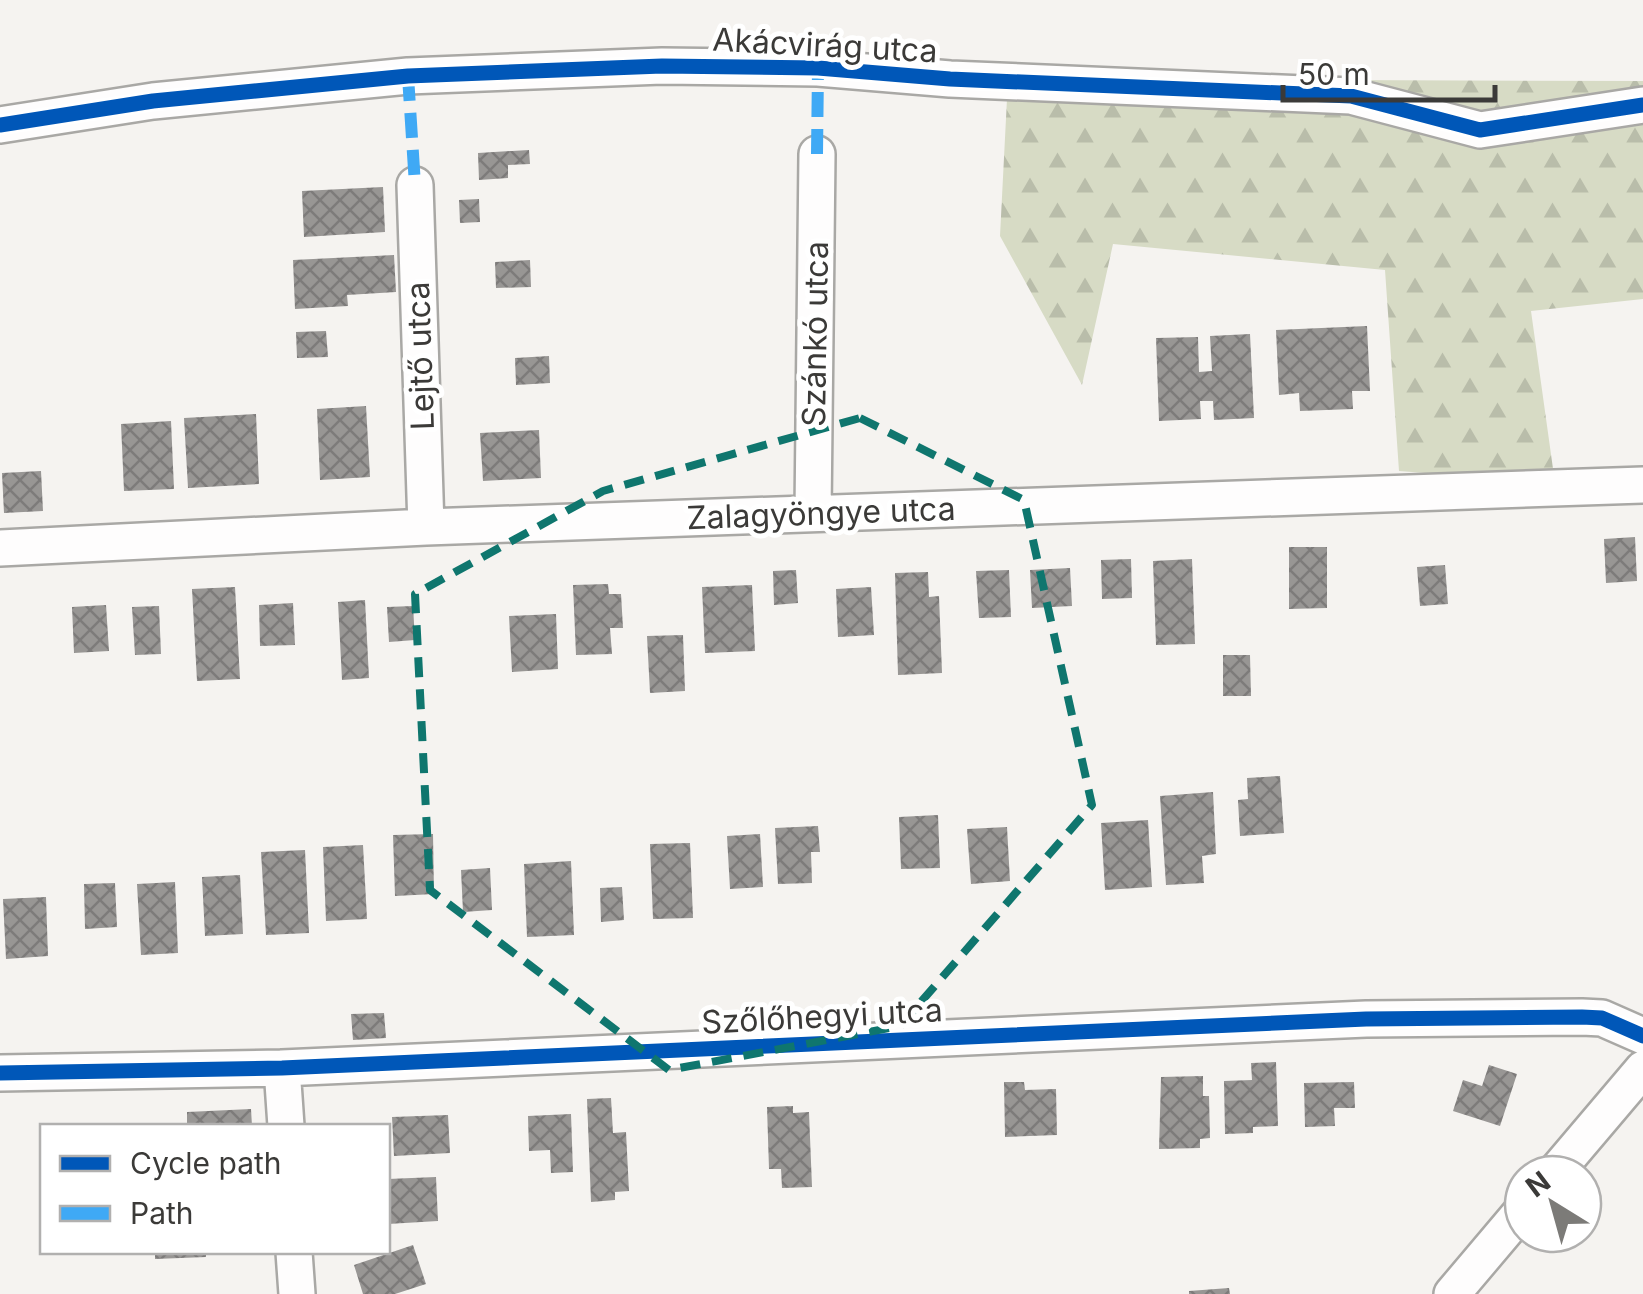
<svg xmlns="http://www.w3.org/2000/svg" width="1643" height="1294" font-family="Inter,sans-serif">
  <defs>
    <pattern id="forest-firs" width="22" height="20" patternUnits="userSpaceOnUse" patternTransform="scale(2.5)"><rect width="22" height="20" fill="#d7dbc5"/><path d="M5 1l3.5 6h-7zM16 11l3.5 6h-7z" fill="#b9bdaa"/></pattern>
    <pattern id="building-cross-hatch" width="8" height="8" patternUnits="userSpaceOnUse" patternTransform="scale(2.5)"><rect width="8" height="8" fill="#989694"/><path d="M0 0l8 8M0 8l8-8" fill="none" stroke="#7d7b7a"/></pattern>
  </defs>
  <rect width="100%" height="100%" fill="#f5f3f0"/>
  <path fill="url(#forest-firs)" d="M1008,79L1643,81V299L1531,311L1555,483L1399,471L1385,270L1113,244L1082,385L1000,236Z"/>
  <path fill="url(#building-cross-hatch)" d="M529,150L530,164L508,165V178L479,180L478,153Z
    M383,187L385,232L304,237L302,191Z
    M479,199L480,222L460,223L459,200Z
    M394,255L396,292L347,295L348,306L295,309L293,260Z
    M530,260L531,287L496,288L495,262Z
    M1367,326L1370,391H1352L1353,409L1300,411L1299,393L1279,395L1276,330Z
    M326,331L328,357L297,358L296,332Z
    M1250,334L1254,418L1214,420L1213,401H1200L1201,419L1159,421L1156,338L1198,337L1199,372L1212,371L1210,336Z
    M549,356L550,383L516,385L515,358Z
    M366,406L370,477L320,480L317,409Z
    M256,414L259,484L188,488L184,418Z
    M171,421L174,489L124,491L121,424Z
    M539,430L541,478L483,481L480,433Z
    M41,471L43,511L4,513L2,473Z
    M1635,537L1637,581L1606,583L1604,539Z
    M1289,547H1327V608L1289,609Z
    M1131,559L1132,598L1102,599L1101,560Z
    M1192,559L1195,644L1156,645L1153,561Z
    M1445,565L1448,604L1420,606L1417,567Z
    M1070,568L1072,606L1032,608L1030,570Z
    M796,570L798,603L774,605L773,571Z
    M1009,570L1011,617L979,618L976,571Z
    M928,572L929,597L939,596L942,673L898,675L895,573Z
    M608,584L609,594H621L623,628H610L612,654L576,655L573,585Z
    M752,585L755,651L705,653L702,587Z
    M235,587L240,679L197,681L192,589Z
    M871,587L874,635L838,637L836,589Z
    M365,600L369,678L342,680L338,602Z
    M293,603L295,645L260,646L259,605Z
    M106,605L109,651L74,653L72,607Z
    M159,606L161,654L135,655L132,607Z
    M413,606L415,640L389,642L387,607Z
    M556,614L558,669L512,672L509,616Z
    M683,635L685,691L650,693L647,636Z
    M1223,655H1250L1251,696H1223Z
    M1280,776L1284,833L1240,836L1238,800L1248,799L1247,778Z
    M1213,792L1216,854L1202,856L1204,883L1166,885L1160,796Z
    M938,815L940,868L901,869L899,817Z
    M1148,820L1152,887L1105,890L1101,823Z
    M818,826L820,852H811L812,883L778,884L775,828Z
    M1007,827L1010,881L971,884L967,829Z
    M433,834L434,894L395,896L393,835Z
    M760,834L763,887L730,889L727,836Z
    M690,843L693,918L653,919L650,844Z
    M363,845L367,919L326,921L323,847Z
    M305,850L309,933L266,935L261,852Z
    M571,861L574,935L527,937L524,864Z
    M490,868L492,910L463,912L461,870Z
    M240,875L243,934L205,936L202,877Z
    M175,882L178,953L141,955L137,884Z
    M115,883L117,927L85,929L84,884Z
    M622,887L624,920L601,922L600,888Z
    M46,897L48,956L6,959L3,899Z
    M384,1013L386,1038L353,1040L351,1014Z
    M1276,1062L1278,1126L1253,1127V1133L1225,1134L1224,1081L1252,1080L1251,1063Z
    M1489,1065L1517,1074L1500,1126L1453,1111L1463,1080L1482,1086Z
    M1203,1076V1096H1209L1210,1138L1200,1139V1148L1159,1149L1161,1077Z
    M1004,1082H1024L1025,1090L1056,1089L1057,1135L1005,1137Z
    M1354,1082L1355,1108H1334L1335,1126L1305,1127L1304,1083Z
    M611,1098L613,1133L626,1132L629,1191L615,1192V1200L591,1202L587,1099Z
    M793,1106V1113L809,1112L812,1187L782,1188L781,1169H769L767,1107Z
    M251,1109L252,1126H187V1112Z
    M571,1114L573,1172L551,1173L550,1150L529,1151L528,1116Z
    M448,1115L450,1153L394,1156L392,1117Z
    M436,1177L438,1221L388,1224V1179Z
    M413,1245L426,1284L395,1294H363L354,1265Z
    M155,1252H206V1257L155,1259Z
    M1229,1288L1230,1294H1189V1291Z"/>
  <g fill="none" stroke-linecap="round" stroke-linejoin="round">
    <g stroke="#a9a8a5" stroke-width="40">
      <path id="street" d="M0,125L153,101L408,76L662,66L818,68L950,79L1351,96L1480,130L1643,105
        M415,185L426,527
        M813,513L817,154
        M0,548L426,527L1643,485
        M282,1068L286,1126
        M0,1073L282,1068L1366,1019L1582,1017L1602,1018L1643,1036
        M1554,1174L1643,1069
        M294,1252L297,1294
        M1452,1294L1523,1210"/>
    </g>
    <use href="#street" stroke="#fefdfd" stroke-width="35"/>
    <path stroke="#3fa9f5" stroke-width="12" stroke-dasharray="25 12" stroke-linecap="butt" d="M408,76L415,185
      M817,154L818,68"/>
    <g stroke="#fff" stroke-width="21">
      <path id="cycleway" d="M0,125L153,101L408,76L662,66L818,68L950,79L1351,96L1480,130L1643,105
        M0,1073L282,1068L1366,1019L1582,1017L1602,1018L1643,1036"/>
    </g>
    <use href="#cycleway" stroke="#0057b8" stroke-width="15"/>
  </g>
  <path fill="none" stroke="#0f766e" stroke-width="8" stroke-dasharray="20 12" stroke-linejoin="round" d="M860,418L1024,500L1092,805L900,1026L669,1070L430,890L415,594L603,491Z"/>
  <g text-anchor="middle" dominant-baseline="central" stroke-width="10" stroke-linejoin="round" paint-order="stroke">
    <g font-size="32" fill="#3b3a38" stroke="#fff">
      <text transform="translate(825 45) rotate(3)">Akácvirág utca</text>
      <text transform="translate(815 334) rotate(-89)">Szánkó utca</text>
      <text transform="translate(420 356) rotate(-92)">Lejtő utca</text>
      <text transform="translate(821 513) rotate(-2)">Zalagyöngye utca</text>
      <text transform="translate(822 1016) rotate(-3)">Szőlőhegyi utca</text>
    </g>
  </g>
  <rect x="40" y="1124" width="350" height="130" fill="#ffffff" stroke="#b1b0af" stroke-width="2.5"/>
  <rect x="60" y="1156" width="50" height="15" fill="#0057b8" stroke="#b1b0af" stroke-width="2.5"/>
  <text x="130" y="1174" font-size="30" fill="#3b3a38">Cycle path</text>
  <rect x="60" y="1206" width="50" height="15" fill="#3fa9f5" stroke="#b1b0af" stroke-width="2.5"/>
  <text x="130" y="1224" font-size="30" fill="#3b3a38">Path</text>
  <g transform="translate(1553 1204) rotate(323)"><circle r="48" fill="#ffffff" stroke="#b1b0af" stroke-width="2.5"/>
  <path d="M0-8L18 38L0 25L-18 38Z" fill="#7c7b78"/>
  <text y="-15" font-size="28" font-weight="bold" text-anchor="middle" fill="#3b3a38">N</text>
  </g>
  <path d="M1283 85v15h212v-15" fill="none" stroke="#3b3a38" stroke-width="5"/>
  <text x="1298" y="85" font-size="30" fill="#3b3a38" stroke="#ffffff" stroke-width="8" paint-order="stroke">50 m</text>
</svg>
